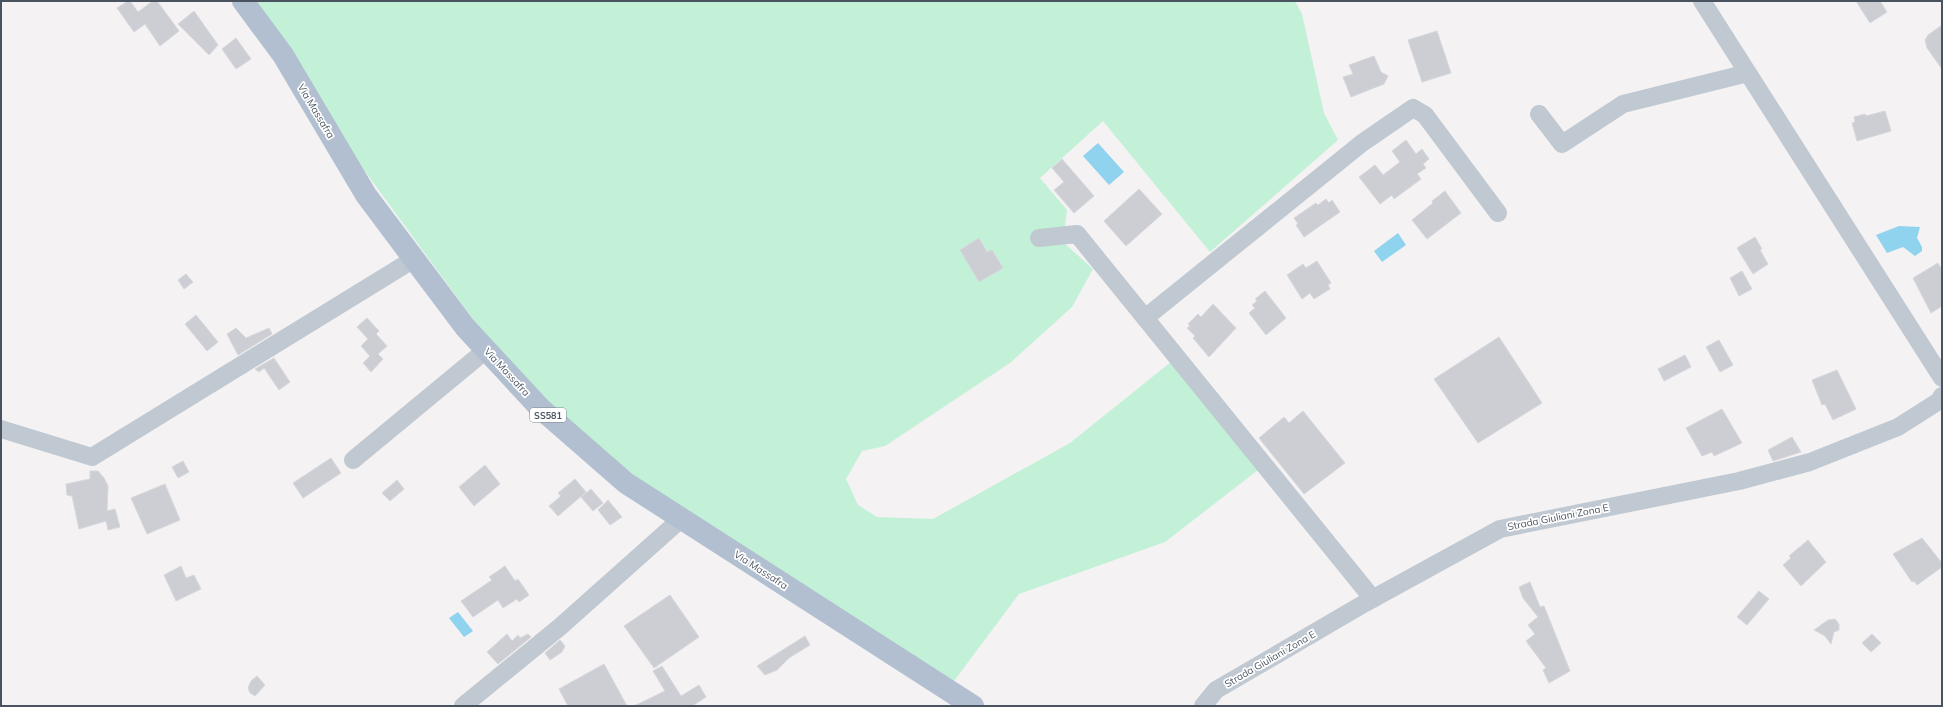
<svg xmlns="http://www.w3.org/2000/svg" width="1943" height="707" font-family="Mulish,sans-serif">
  <rect width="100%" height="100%" fill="#f4f2f2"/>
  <path fill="#c2f1d7" d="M257,1H1295L1302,14L1324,113L1338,140L1210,252L1103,121L1040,178L1067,210L1063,242L1093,269L1072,307L1010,363L885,446L862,451L846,479L858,505L877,517L933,519L1070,443L1171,362L1258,470L1165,542L1019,594L954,681L680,509L580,435L480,329L340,137Z"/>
  <path fill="#8fd3ee" d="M1098,143L1124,172L1109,185L1083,156Z
    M1899,226L1920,227L1917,238L1922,247V251L1915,256L1903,247L1887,253L1876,235Z
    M1398,233L1406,245L1382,262L1374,251Z
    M458,612L473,631L464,637L449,618Z"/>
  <path fill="#ccced4" stroke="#d6d8dd" d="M128,1H130L138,12L153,1H157L179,31L160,46L145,24L134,32L117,8Z
    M1856,1H1880L1887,12L1870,23Z
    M194,11L218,45L209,55L178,24Z
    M1942,25V69L1927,48L1925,40L1928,35Z
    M1437,31L1451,73L1422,82L1408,40Z
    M236,38L251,59L236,69L222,49Z
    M1374,56L1381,72L1388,76L1384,84L1351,97L1343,77L1353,74L1349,65Z
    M1885,111L1891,131L1857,141L1852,123L1855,122L1854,117L1865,114L1866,116Z
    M1406,140L1416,154L1422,149L1429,159L1423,164L1426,168L1417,174L1421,179L1394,199L1392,195L1380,204L1359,177L1375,165L1383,175L1400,162L1392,151Z
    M1062,159L1094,196L1074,213L1054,190L1064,182L1052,168Z
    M1139,189L1162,214L1126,246L1104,221Z
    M1445,191L1461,213L1427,239L1412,220L1433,203L1432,201Z
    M1326,199L1329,203L1332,200L1340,212L1304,237L1296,225L1298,224L1294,218L1316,203L1318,205Z
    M1755,237L1762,249L1760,250L1768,264L1753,274L1737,248Z
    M979,238L987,252L992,250L1003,268L979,282L960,250Z
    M1317,261L1331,283L1328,285L1330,289L1314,299L1310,293L1302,299L1287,275L1303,264L1306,268Z
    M1938,263L1942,270V306L1931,313L1913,278Z
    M1742,271L1752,289L1739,296L1730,278Z
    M186,274L193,282L184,289L178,280Z
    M1265,291L1286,318L1266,335L1249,313L1255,308L1252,305L1257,301L1255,299Z
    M1213,304L1236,328L1209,357L1193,338L1195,336L1187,328L1190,326L1188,324L1198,314L1201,317Z
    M196,315L218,342L207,351L185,324Z
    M367,318L379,331L376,334L387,346L378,354L383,359L371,372L363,363L370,356L361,346L368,339L357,327Z
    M236,328L246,338L269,328L272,334L238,355L227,334Z
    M1499,337L1542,403L1478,443L1434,379Z
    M1719,340L1733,365L1720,372L1706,347Z
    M1685,355L1691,367L1664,381L1658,369Z
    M274,358L290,382L279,390L264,368L259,372L255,369Z
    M1837,370L1856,409L1833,420L1825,404L1822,405L1812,380Z
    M1722,409L1742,443L1714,456L1712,452L1702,456L1686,428Z
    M1303,411L1345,463L1304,494L1259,438L1284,417L1289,423Z
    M1792,437L1801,452L1773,461L1768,450Z
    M331,458L341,473L303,498L293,483Z
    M183,461L189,472L178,478L172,467Z
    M485,465L500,484L474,506L459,487Z
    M90,471H98L104,478L108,486L107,511L115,509L120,527L108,530L106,521L79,529L72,496L67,495L66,484L90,479Z
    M575,479L586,492L558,516L549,506L561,496L558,493Z
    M397,480L404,489L390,501L382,493Z
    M165,484L180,520L147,534L131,498Z
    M591,489L603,503L593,511L581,497Z
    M608,500L622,517L610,525L598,510Z
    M1922,538L1942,563V567L1917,585L1914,581L1912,582L1893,554Z
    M1808,540L1826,562L1801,586L1783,565L1791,558L1789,556Z
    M181,566L186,578L194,575L201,589L176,601L164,575Z
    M505,566L515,581L518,579L529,595L519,602L517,599L503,608L498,600L473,617L461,601L492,580L489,577Z
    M1530,582L1540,607L1544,606L1570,671L1549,683L1543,670L1546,668L1526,641L1535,634L1528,625L1538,617L1523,598L1519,587Z
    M1759,591L1769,599L1747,625L1737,617Z
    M670,595L699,637L654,668L624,626Z
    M1835,619L1839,624V630L1834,632L1831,644L1825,636L1814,630L1828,620Z
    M507,634L512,641L518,635L520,638L528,634L531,637L498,664L487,652Z
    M1872,634L1881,643L1871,652L1862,643Z
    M805,636L810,645L789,658L777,670L765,675L757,666Z
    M560,640L565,646L562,652L550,660L545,653Z
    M604,664L627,706H568L559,689Z
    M662,666L681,696L699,685L706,697L692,706H634L665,691L653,671Z
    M257,676L265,685L255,696L250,693L248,688L251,681Z"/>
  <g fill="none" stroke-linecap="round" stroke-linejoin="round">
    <path stroke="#c0c8d1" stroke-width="18" d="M1702,1L1942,378
      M1539,114L1562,144L1623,104L1748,73
      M1039,238L1077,234L1373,599
      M1145,318L1362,143L1413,108L1425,115L1498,213
      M1,429L92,457L414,259
      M353,460L486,350
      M463,706L561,626L681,519
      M1203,706L1216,690L1365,603L1500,529L1739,481L1810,462L1898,427L1939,401L1942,396"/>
    <path stroke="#b2bfd1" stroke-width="22" d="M243,1L283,55L366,195L465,327L540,408L626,483L973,706"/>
  </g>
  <g text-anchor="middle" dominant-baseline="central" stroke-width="3.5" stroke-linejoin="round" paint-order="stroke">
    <rect fill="#fff" stroke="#808790" stroke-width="1" x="530" y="408" width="36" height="14" rx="3"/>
    <g font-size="9" font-weight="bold" fill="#495460">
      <text x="548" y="415">SS581</text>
    </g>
    <g font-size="10" fill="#495460" stroke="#fff">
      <text transform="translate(316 111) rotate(59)">Via Massafra</text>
      <text transform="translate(507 372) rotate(47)">Via Massafra</text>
      <text transform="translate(1558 517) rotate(-11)">Strada Giuliani Zona E</text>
      <text transform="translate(761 570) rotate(33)">Via Massafra</text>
      <text transform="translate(1270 659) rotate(-30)">Strada Giuliani Zona E</text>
    </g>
  </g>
  <rect width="1943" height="707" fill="none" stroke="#495460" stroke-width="4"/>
</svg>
